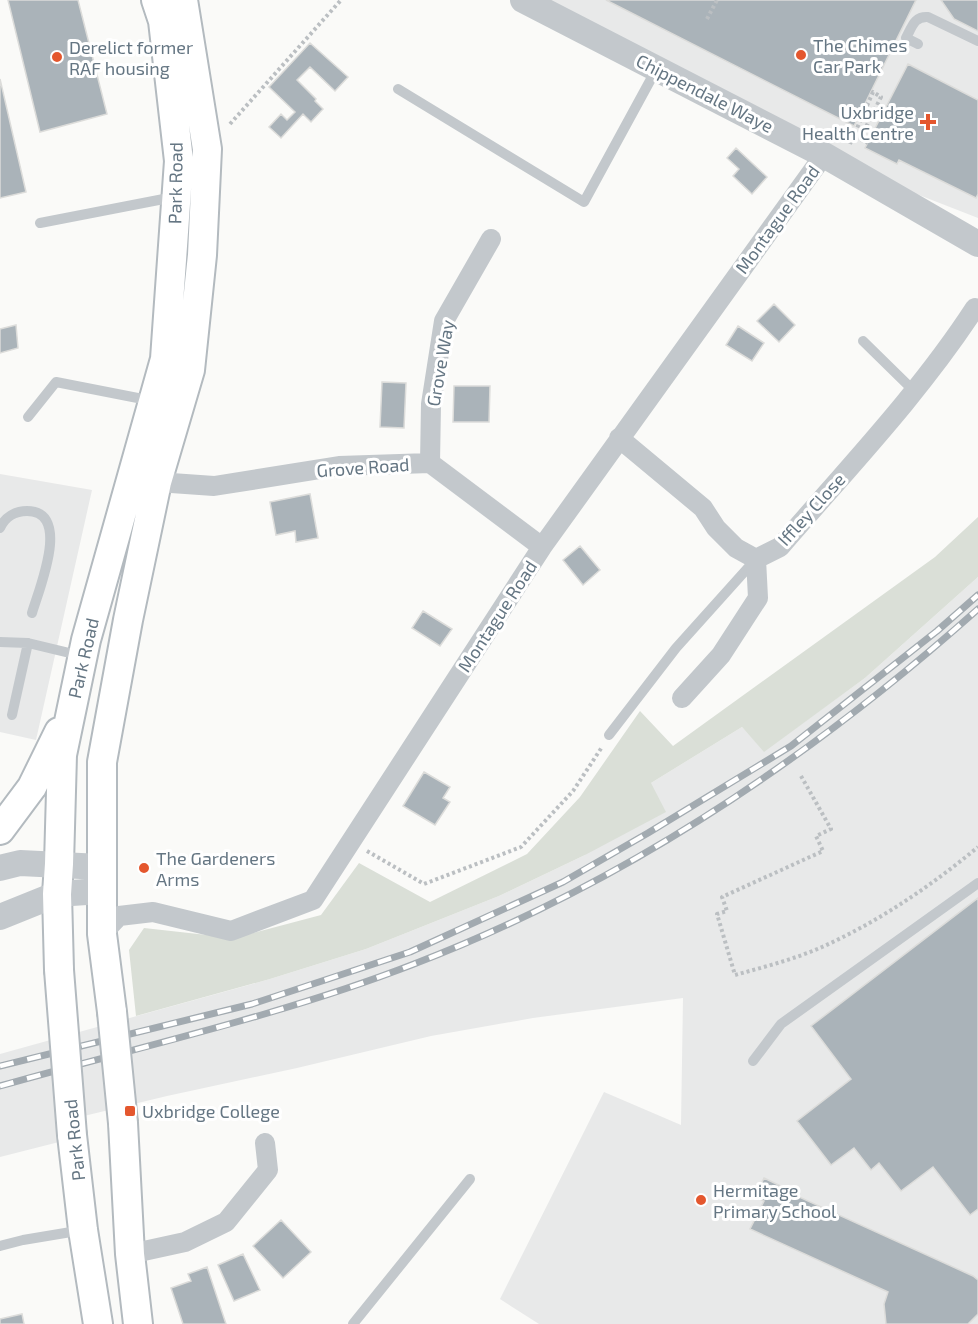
<svg xmlns="http://www.w3.org/2000/svg" width="978" height="1324" font-family="'Exo 2',sans-serif">
  <rect width="100%" height="100%" fill="#fafaf8"/>
  <path fill="#e8e9e9" d="M532,0H978V218L873,177Z
    M0,474L92,490L36,740L0,732Z
    M978,577V1324H539L500,1299L604,1092L681,1125L683,998L533,1018L431,1036L297,1068L167,1096L59,1122V1142L0,1157V1054L270,979L366,949L499,896L585,855L651,783L742,727L764,751L865,678Z"/>
  <path fill="#dadfd7" d="M978,517V577L865,678L764,752L742,727L651,783L666,812L585,855L499,896L366,949L270,979L136,1016L129,950L144,928L234,938L321,915L359,863L430,902L527,854L580,797L640,711L673,746L935,557Z"/>
  <path fill="#aab3b9" stroke="#dcdcda" stroke-width="1.5" d="M8,0H78L107,114L40,132Z
    M606,0H916L854,126Z
    M941,0H978V31L954,19Z
    M310,43L348,77L335,91L310,67L297,80L316,99L315,101L323,109L311,122L303,114L281,138L269,127L281,114L287,120L295,112L269,87Z
    M908,64L978,100V194L976,198L899,160L897,164L865,148Z
    M0,79L26,192L0,198Z
    M736,148L767,177L752,194L733,176L739,169L727,158Z
    M774,304L795,325L779,342L757,321Z
    M16,325L18,348L0,353V329Z
    M738,326L764,343L752,361L726,345Z
    M382,382L406,383L404,428L380,427Z
    M454,386H490L489,422H453Z
    M310,494L318,538L296,542L295,531L276,535L270,502Z
    M580,546L600,570L583,585L563,560Z
    M423,611L452,629L440,646L412,628Z
    M424,772L450,787L443,798L450,802L435,825L403,806Z
    M978,898V1209L970,1215L933,1167L901,1191L879,1163L871,1170L854,1148L831,1165L797,1121L851,1079L811,1026Z
    M764,1178L789,1190L788,1192L973,1276L978,1280V1314L968,1324H886L884,1304L888,1292L750,1229L764,1201L755,1197Z
    M281,1220L311,1252L283,1278L253,1246Z
    M243,1254L260,1290L234,1301L218,1265Z
    M207,1267L226,1324H183L171,1288L191,1281L188,1274Z
    M22,1314L24,1324H0V1319Z"/>
  <g fill="none" stroke-linecap="round" stroke-linejoin="round">
    <g stroke="#b3babf" stroke-width="32">
      <path id="secondary" d="M0,830L32,787L59,732
        M59,970L57,894L59,864L62,755L86,640L165,359L179,161L163,21L156,0
        M112,1012L102,934V762L128,620L157,482L190,370L202,255L207,149L183,0
        M123,1123L130,1254L138,1324
        M72,1135L83,1230L98,1324"/>
    </g>
    <path stroke="#bbbfc2" stroke-width="4" stroke-dasharray="3 3" stroke-linecap="butt" d="M707,19L717,0
      M230,124L341,0
      M850,144L873,92L881,97L860,139L868,143
      M801,776L831,829L816,836L823,851L722,897L727,911L717,914L735,975C764,967 795,959 822,947C878,922 931,886 978,847
      M367,851L424,884L521,847L573,791L602,747"/>
    <path stroke="#c3c8cc" stroke-width="10" d="M918,44L906,38C912,27 914,16 928,17L978,41
      M398,89L584,202L657,68
      M40,223L174,197
      M863,341L914,391
      M28,417L56,382L153,401
      M0,528C5,517 15,511 27,511C72,511 39,589 32,613
      M0,642L28,643L82,656
      M12,715L28,643
      M609,735L676,648L755,560
      M753,1061L781,1024L978,883
      M0,1246L23,1240L83,1230
      M353,1324L470,1179"/>
    <path stroke="#c3c8cc" stroke-width="20" d="M619,438L703,508L716,528L736,548L756,559L780,547C847,469 919,394 975,308
      M430,463L431,404L444,321L491,239
      M157,482L214,486L339,466L430,463L542,547
      M682,698L721,655L758,598L756,559
      M102,934L119,916L153,912L231,931L313,900L542,547L824,155
      M130,1254L185,1242L226,1222L268,1170L265,1143"/>
    <path stroke="#c3c8cc" stroke-width="26" d="M523,0L824,155L978,244
      M0,868L20,863L101,867
      M0,917L57,894L101,891"/>
    <use href="#secondary" stroke="#fff" stroke-width="28"/>
    <g stroke="#a2aab0" stroke-width="7">
      <path id="rail" d="M0,1066L252,1004L410,952L563,882L648,833L791,746L937,631L978,595
        M0,1086C138,1047 280,1016 414,964C623,884 812,757 978,609"/>
    </g>
    <use href="#rail" stroke="#fff" stroke-width="4.5" stroke-dasharray="14" stroke-linecap="butt"/>
    <g stroke="#b3babf" stroke-width="32" stroke-linecap="butt">
      <path id="secondary-bridge" d="M59,970L72,1135
        M112,1012L123,1123"/>
    </g>
    <use href="#secondary-bridge" stroke="#fff" stroke-width="28"/>
  </g>
  <g fill="#e4572e" stroke="#fff" stroke-width="2">
    <circle cx="801" cy="55" r="6"/>
    <circle cx="57" cy="57" r="6"/>
    <path d="M925 113h6v6h6v6h-6v6h-6v-6h-6v-6h6z"/>
    <circle cx="144" cy="868" r="6"/>
    <rect x="124" y="1105" width="12" height="12" rx="3"/>
    <circle cx="701" cy="1200" r="6"/>
  </g>
  <g text-anchor="middle" dominant-baseline="central" stroke-width="6" stroke-linejoin="round" paint-order="stroke">
    <g font-size="18" fill="#657683" stroke="#fff" text-anchor="start">
      <text x="813" y="45">The Chimes<tspan x="813" dy="21">Car Park</tspan></text>
      <text x="69" y="47">Derelict former<tspan x="69" dy="21">RAF housing</tspan></text>
      <text x="914" y="112" text-anchor="end">Uxbridge<tspan x="914" dy="21">Health Centre</tspan></text>
      <text x="156" y="858">The Gardeners<tspan x="156" dy="21">Arms</tspan></text>
      <text x="142" y="1111">Uxbridge College</text>
      <text x="713" y="1190">Hermitage<tspan x="713" dy="21">Primary School</tspan></text>
    </g>
    <g font-size="18" fill="#657683" stroke="#fff">
      <text transform="translate(705 93) rotate(27)">Chippendale Waye</text>
      <text transform="translate(175 183) rotate(-89)">Park Road</text>
      <text transform="translate(777 219) rotate(-54)">Montague Road</text>
      <text transform="translate(440 363) rotate(-80)">Grove Way</text>
      <text transform="translate(363 467) rotate(-4)">Grove Road</text>
      <text transform="translate(811 509) rotate(-48)">Iffley Close</text>
      <text transform="translate(497 616) rotate(-57)">Montague Road</text>
      <text transform="translate(83 658) rotate(-77)">Park Road</text>
      <text transform="translate(74 1140) rotate(-96)">Park Road</text>
    </g>
  </g>
</svg>
